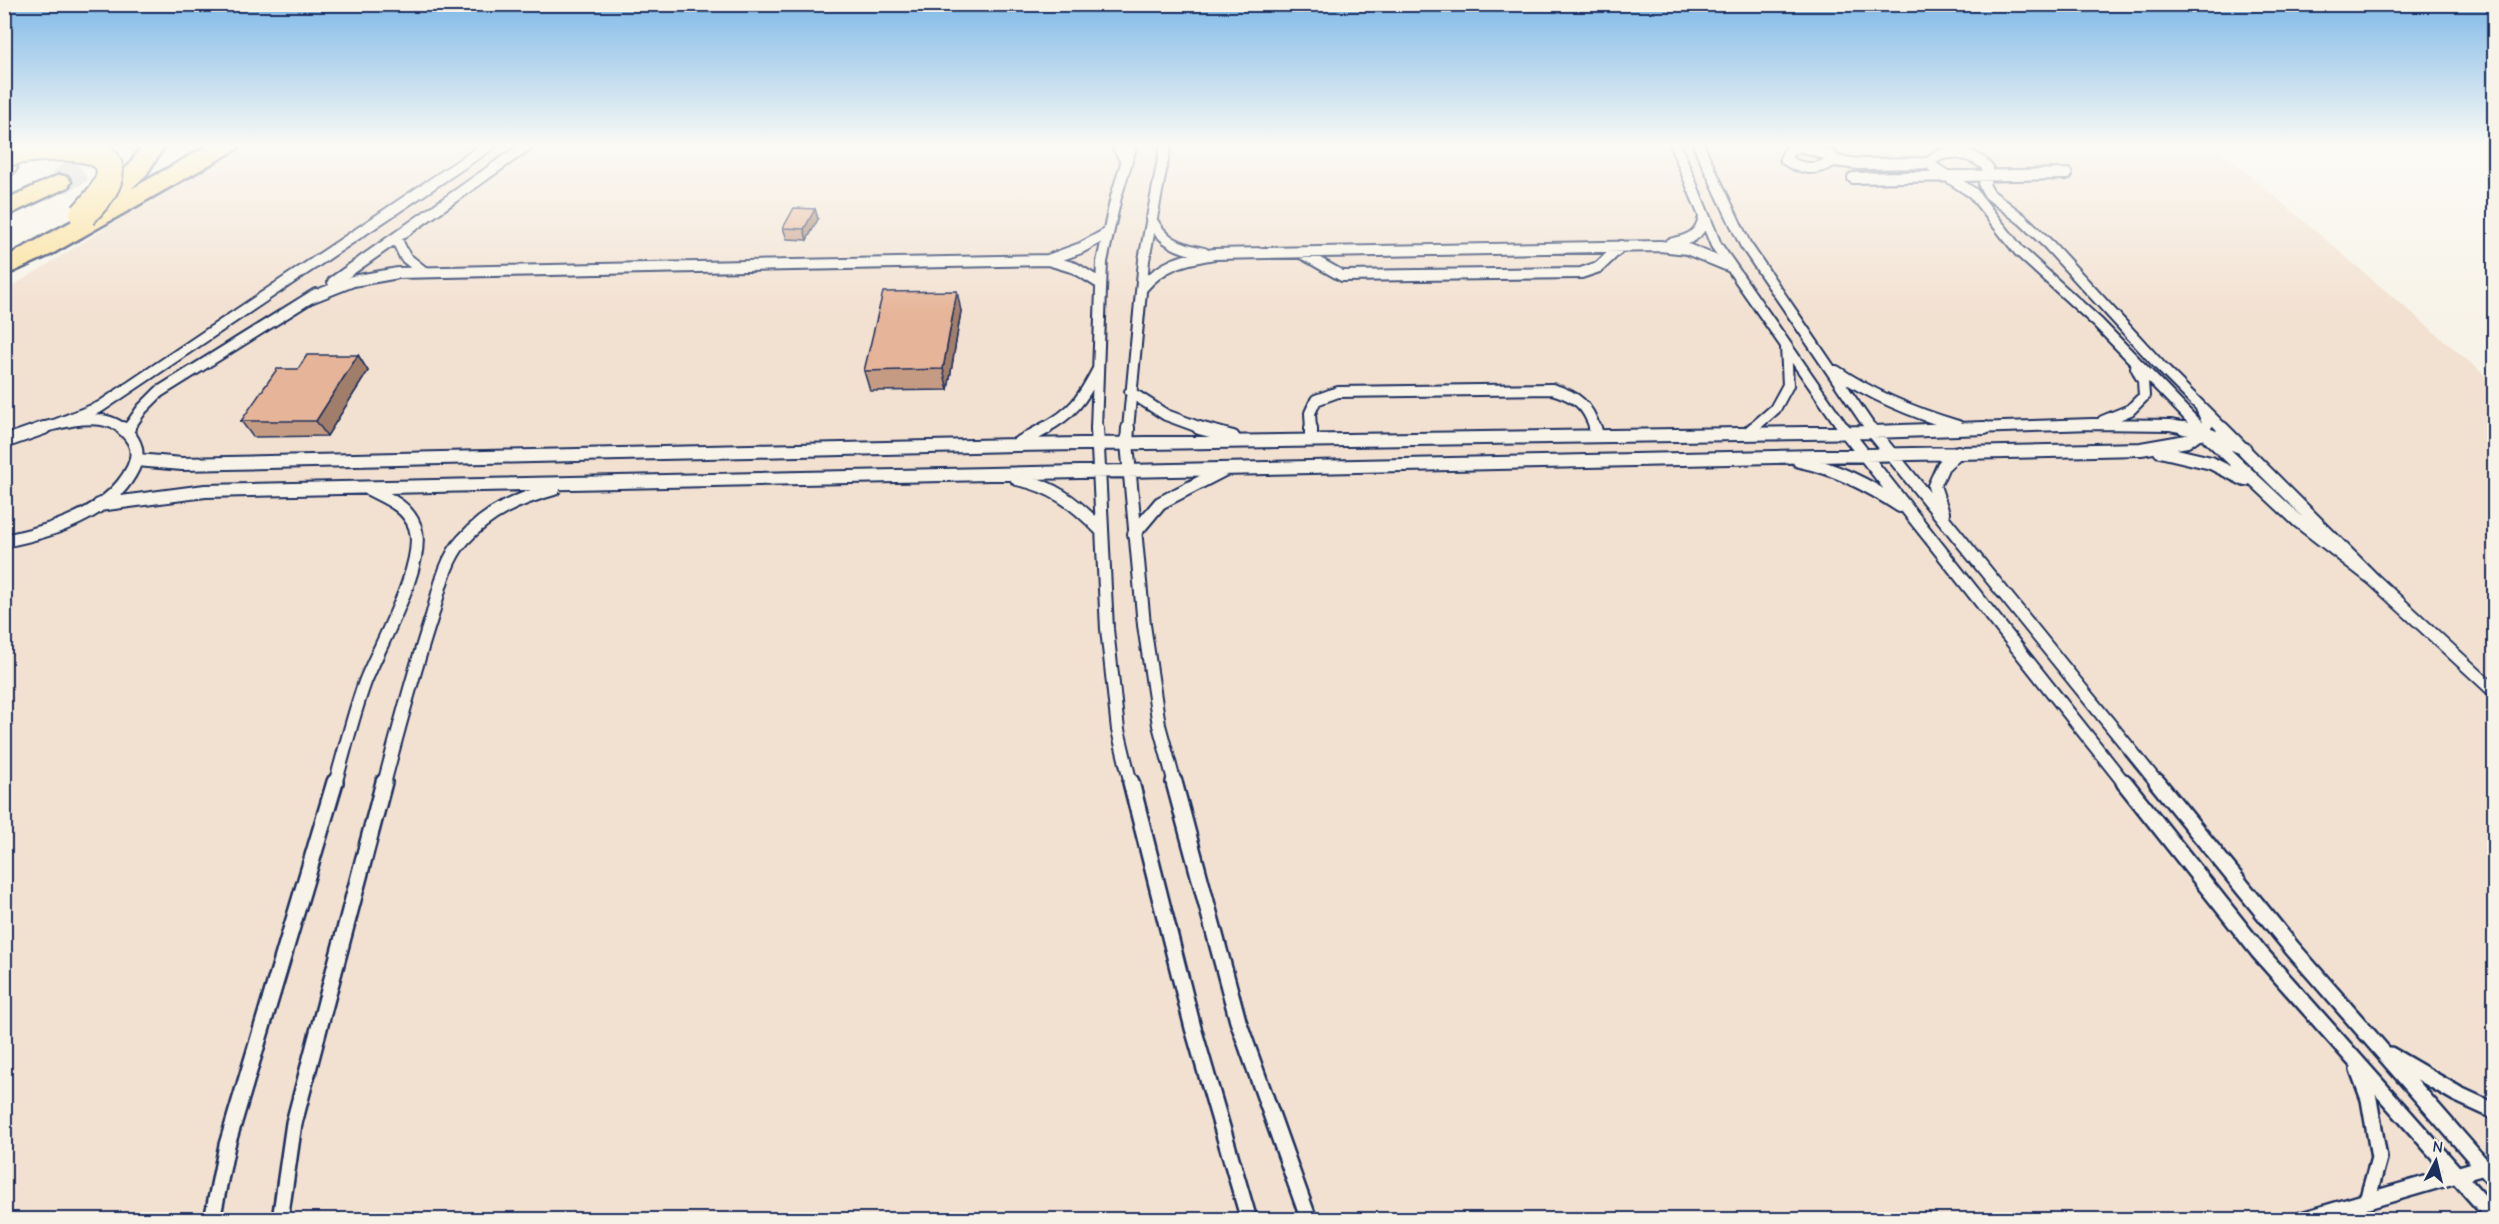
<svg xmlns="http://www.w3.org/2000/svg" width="2499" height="1224" font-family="'Comic Neue',sans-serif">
  <rect width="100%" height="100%" fill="#f7f3e8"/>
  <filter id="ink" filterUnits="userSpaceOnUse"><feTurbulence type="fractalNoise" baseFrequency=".0167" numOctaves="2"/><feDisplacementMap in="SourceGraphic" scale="12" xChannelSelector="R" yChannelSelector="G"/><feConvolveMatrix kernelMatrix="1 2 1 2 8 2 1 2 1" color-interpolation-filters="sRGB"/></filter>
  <g filter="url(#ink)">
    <path fill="#f2e0d0" d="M240,144H2213L2494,383V1219L5,1220V291Z"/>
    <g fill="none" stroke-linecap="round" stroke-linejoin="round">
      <path stroke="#cbcccc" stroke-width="26" stroke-dasharray="26 13" stroke-linecap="butt" d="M59,182L124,144"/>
      <g stroke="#1b2f5e" stroke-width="14">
        <path id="lane-far2" d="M1116,144L1126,161
          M1675,144L1716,245L1844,429
          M1698,144L1745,244L1871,429
          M1800,146L1832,156L1833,161C1818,171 1799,170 1785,159L1790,150Z
          M1833,161L1860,164L1929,163
          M1853,178L2067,174
          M1151,219C1163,242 1179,248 1204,253
          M396,238L405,257L424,272
          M1670,244C1688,240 1700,237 1704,217
          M1303,254L1342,276L1581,273L1599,267L1621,246
          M1048,260L1081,248L1108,233
          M333,282L529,144
          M1142,288C1162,264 1184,259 1214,254L1660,246L1687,249L1731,267
          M310,298L353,281L398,273L1048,260L1075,268L1101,284
          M1836,371C1874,397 1914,413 1958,426
          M1130,392L1166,415L1204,429
          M2200,406L2208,424L2204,429
          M2103,421L2130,410L2144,396L2143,381L2136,367
          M57,424L100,407L491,144
          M38,429C63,422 102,411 123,429
          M128,429L142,409L159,392L316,294
          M1043,429C1073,413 1082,400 1097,371
          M1096,429L1102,262L1116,197L1132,144
          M1128,429L1144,260L1166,144
          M1311,429L1310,413L1316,400L1338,392L1552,389C1576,396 1588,405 1595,429
          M1752,429L1775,409L1788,385L1786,347
          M1944,429L2092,424L2170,425L2191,429
          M2201,429L2098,323L2019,251L1973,193L1933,167L1929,163C1943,146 1975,153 1988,168L1984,185L1989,194L2023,220L2049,245L2161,367L2223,429"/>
      </g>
      <g stroke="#1b2f5e" stroke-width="16">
        <path id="lane-far1" d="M1097,428L1107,629L1118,730L1131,784
          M1128,428L1127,443L1144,625L1159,725L1175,784
          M1199,428L1233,437
          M1311,428V440
          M1595,428L1597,435
          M1843,428L2125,784
          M1870,428L2158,784
          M2184,428L2203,432L2245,449
          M2199,428L2298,521L2373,579
          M2222,428L2373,579
          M127,431L129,428
          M1748,433L1754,428
          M4,442L44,428
          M1017,444L1046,428
          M2160,451L2211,463L2245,480
          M137,460L182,464L1016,445L1873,432L1985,428
          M1799,461C1837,469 1868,485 1900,506
          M1017,479C1053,486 1075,503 1100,529
          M99,505L205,491L2141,449L2187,441L2205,428
          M1943,513L1934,486L1943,466L1958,452
          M1134,534L1160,503L1224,470
          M4,541C50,532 111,514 133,468C141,451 135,439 122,428
          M2373,579L2494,691
          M335,784C345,750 353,715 365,682C379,646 427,563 415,527C407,505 386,498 367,488
          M384,784C399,727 414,671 432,616C439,591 445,559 463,540C489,511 518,499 554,489"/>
      </g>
      <g stroke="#1b2f5e" stroke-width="20">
        <path id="lane" d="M1131,782L1193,1028L1249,1220
          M1174,782L1238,1021L1309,1220
          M2124,782L2259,952L2494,1217
          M2157,782L2292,948L2494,1179
          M2390,1055L2457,1094L2494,1111
          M2358,1069L2369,1099L2379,1158L2367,1201
          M212,1220L227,1145L335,782
          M280,1220L294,1123L384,782
          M2302,1220L2494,1164"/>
      </g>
      <g stroke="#1b2f5e" stroke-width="5">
        <path id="highway" d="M143,144H166L146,175L131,189L211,144H240L237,149L50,255L4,276V258L102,205L97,204L94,199L129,165Z
          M4,161L13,163L17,168L12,174L4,176Z
          M59,175L68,177L71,182L68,187L4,217V200Z"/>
      </g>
      <use href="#lane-far2" stroke="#f7f3e8" stroke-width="10"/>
      <use href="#lane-far1" stroke="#f7f3e8" stroke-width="12"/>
      <use href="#lane" stroke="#f7f3e8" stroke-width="15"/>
      <use href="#highway" fill="#fbdf96" fill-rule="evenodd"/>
      <g stroke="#1b2f5e" stroke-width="30" stroke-linecap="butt">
        <path id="highway-bridge" d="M4,153C26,149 124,134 108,181C103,194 92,205 83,215"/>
      </g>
      <use href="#highway-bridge" stroke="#fbdf96" stroke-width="26"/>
    </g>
    <path fill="#c69b83" stroke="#1b2f5e" stroke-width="1.5" d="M815,209L818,219L807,240L787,239L783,228Z
      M961,311L948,390L870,391L864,371Z
      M358,355L368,371L327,436L253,437L241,421Z"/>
    <path fill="#a17e6a" stroke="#1b2f5e" stroke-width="1.5" d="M815,209L818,219L807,240L804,229Z
      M957,291L961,311L948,390L943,369Z
      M358,355L368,371L327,436L316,421Z"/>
    <path fill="#e6b498" stroke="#1b2f5e" stroke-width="1.5" d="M794,208L815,209L804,229L783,228Z
      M957,291L943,369L864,371L883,292Z
      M307,355H358L316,421H241L277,369H298Z"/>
  </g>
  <linearGradient id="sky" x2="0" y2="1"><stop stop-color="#81bae8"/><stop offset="0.46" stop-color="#fbfaf5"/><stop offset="1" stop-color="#fbfaf5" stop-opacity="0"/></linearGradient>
  <rect width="2499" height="316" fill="url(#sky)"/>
  <rect width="2499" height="1224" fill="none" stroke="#f7f3e8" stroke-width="24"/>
  <rect x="12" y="12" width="2475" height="1200" fill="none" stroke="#1b2f5e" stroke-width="2" filter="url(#ink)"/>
  <g transform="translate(2436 1161) rotate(7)" stroke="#f7f3e8" stroke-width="4.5" paint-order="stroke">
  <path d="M0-4.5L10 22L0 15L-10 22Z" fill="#1b2f5e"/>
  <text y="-9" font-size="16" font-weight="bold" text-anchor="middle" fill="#1b2f5e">N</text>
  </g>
</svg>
